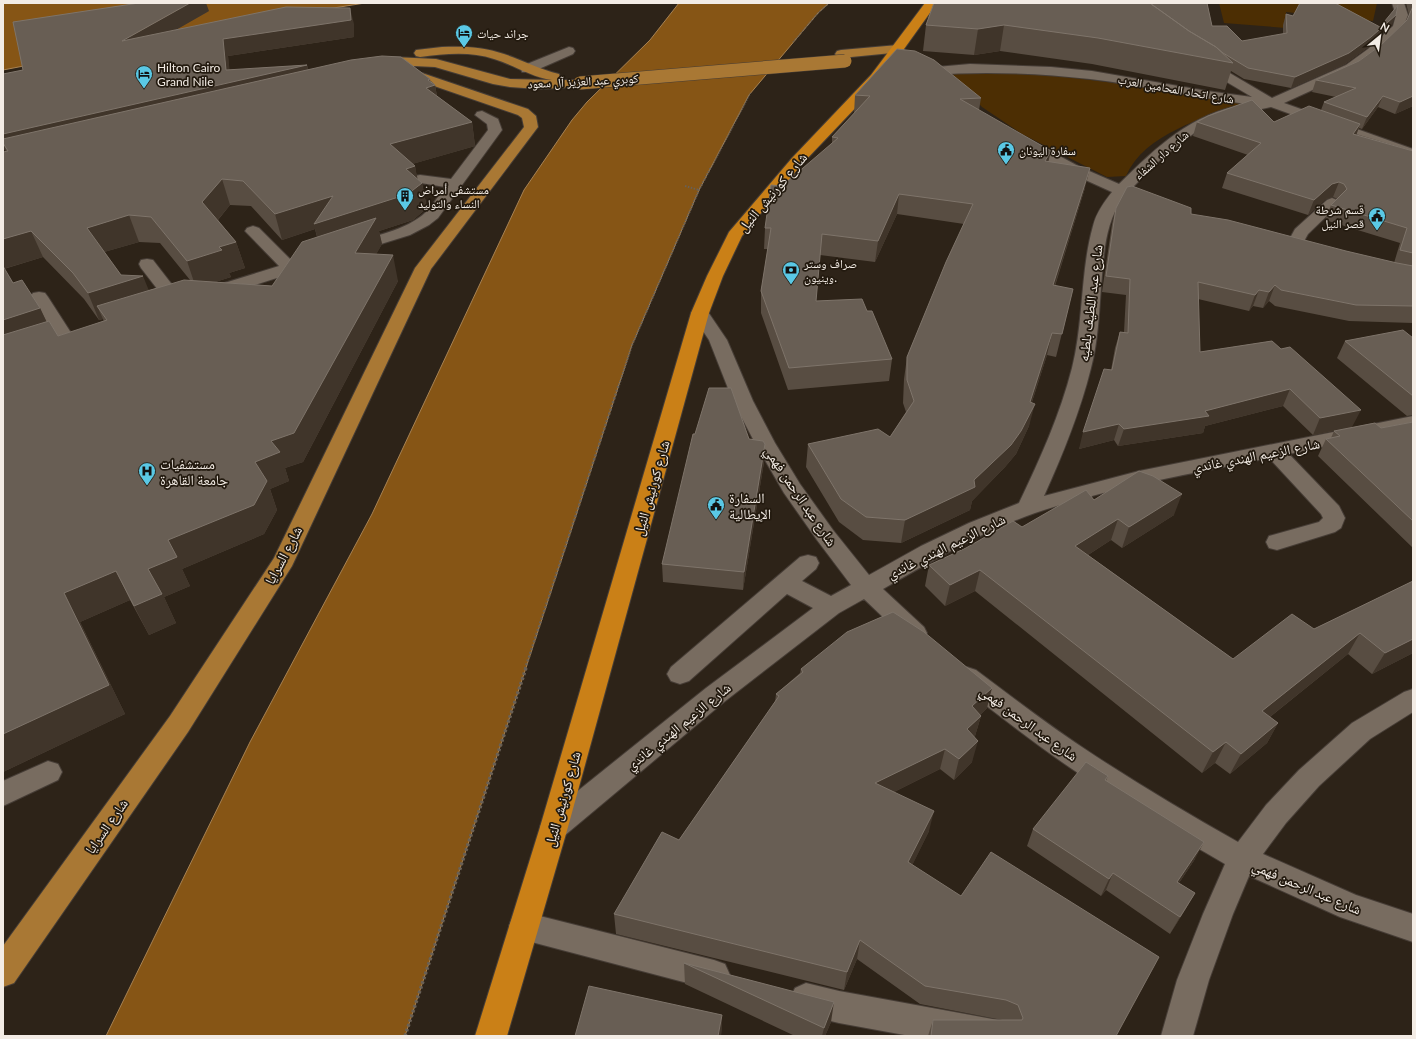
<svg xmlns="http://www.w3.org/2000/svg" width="1416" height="1039" font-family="Lato,'Noto Naskh Arabic',sans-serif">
  <rect width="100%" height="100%" fill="#2d2318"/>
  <path fill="#4c2e03" d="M1219,3H1377L1373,21L1286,12V28L1224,23Z
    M1026,72L1139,86L1244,104C1205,117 1144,134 1126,176L1107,177L1022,134L982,107L951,73Z"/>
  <path fill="#865515" stroke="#a78253" d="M3,3H365L283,16L3,70Z
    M679,3H829L818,13L749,95L699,190L632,345L405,1036H106L250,742L372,514L524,190L572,120L587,102L650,40Z"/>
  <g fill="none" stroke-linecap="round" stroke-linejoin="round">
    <g stroke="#463d36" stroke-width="2">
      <path id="minor" d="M1392,3H1404L1408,15L1402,30L1376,55L1354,71L1284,103L1413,149V158L1271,107L1243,113L1197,131L1163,157L1131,189L1139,193L1142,196L1139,199L1134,201L1124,197C1104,223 1104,256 1101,287C1099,314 1098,341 1091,368C1080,412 1063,454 1044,496L1139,471L1413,416V428L1289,454L1339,506L1345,518L1341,528L1335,532L1277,550L1269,548L1266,542L1269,536L1319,522L1323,518L1321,514L1269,458C1191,474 1111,487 1035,513C981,532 932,561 883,589L924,627L927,633L924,639L915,642L906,639L864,599L839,613L724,702L564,836L554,839L544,836L540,827L544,818L706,688L813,608L787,594L689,681L680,684L671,681L667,674L671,667L800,557L808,555L816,557L819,563L816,569L802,581L831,596L851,585L817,540L784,493L755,443L733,401L709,340L691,313L694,309L700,308L706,309L727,340L753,401L775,443L800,484L833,530L869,575L921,546L969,523L1019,503C1040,459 1060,415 1072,368C1084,321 1080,272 1093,226C1096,213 1104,202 1112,192L1070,173L1018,145L1016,142L1018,139L1023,138L1028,139L1080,167L1119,184C1158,146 1190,114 1246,104C1194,97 1142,85 1090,79C1037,73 983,71 930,75L925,74L924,71L925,68L970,64L1051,67L1092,71L1207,91L1252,97L1198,65L1196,62L1198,59H1206L1272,98L1346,65L1368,49L1393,26L1396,15Z
        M569,47L573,48L575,51L573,54L532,72H522L521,69L522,66Z
        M482,111L498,119L502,130L438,218L429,225L410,235L352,253L346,251L344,248L346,245C372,236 406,231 426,212C433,205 439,195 445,187L415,182L413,179L415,176L420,175L451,179L488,130L487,124L475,115L477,112Z
        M1332,198L1337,200L1340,203L1337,206L1308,234L1298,252L1292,254L1286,252L1284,249L1295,229L1327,200Z
        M253,226L259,228L293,262L312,256L318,257L320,261L318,265L217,297L211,298L205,297L202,293L205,289L279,266L245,231L247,228Z
        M147,259L153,260L184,300L187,304L184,308L178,309L172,308L141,268L139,264L141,260Z
        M39,292L45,293L48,297L75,339L72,343L66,344L60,343L57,339L30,297L33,293Z
        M967,667L976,670C1016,700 1055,730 1097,757C1143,787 1190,815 1238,842L1266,805L1299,770L1352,723L1404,692L1413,689V712L1370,739L1319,786L1286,823L1263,854L1356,895L1413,914V942L1340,917L1249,876L1233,914L1209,980L1193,1036H1161L1177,980L1203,914L1225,864C1175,835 1125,806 1078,773C1036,745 997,714 958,684L954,677L958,670Z
        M48,761L58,764L62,772L58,780L3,806V781Z
        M524,912L714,960L725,964L730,975L725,986L714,990L524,940L513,936L509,926L513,916Z
        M806,983L839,991L998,1020L1010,1024L1014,1036H910L839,1023L806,1015L795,1010L790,999L795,988Z"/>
    </g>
    <g stroke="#463d36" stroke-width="2">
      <path id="major" d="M898,45L902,46L904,49L902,52L841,58L837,57L835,54L837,51L841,50Z
        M442,47C463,46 484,47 504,54C522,60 539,69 559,74L560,77L557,80H585L587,83L585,86L580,87L538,89L510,87L493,84L435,67L393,65L389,64L387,61L389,58L393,57L436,59L510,79L552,80C531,77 514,65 494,59C470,51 444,54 420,57L416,56L414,53L416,50Z
        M403,69L422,73L528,109L536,116L538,127L431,269L292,566L188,732L14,983L3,987V946L170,716L274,558L415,268L524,127L522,118L518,115L414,79L398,76L397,73L398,70Z"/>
    </g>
    <g stroke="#463d36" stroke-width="2">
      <path id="highway" d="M925,3H937L881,81L802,164L742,236L723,276L709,313L568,827L507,1036H475L540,827L691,313L707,276L729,232L792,158L871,75Z"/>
    </g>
    <path stroke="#696056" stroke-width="1.5" stroke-dasharray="1 1" stroke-linecap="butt" d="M793,42L818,13L829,3
      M711,168L751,92"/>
    <path stroke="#696056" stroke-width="2" stroke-dasharray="1.5 1.5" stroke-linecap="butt" d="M685,186L699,190
      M619,385L632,345L699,190L711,167"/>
    <path stroke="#696056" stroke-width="2.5" stroke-dasharray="2 2" stroke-linecap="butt" d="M525,669L619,384"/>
    <path stroke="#696056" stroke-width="3.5" stroke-dasharray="2.5 2.5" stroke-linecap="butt" d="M405,1036L526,668"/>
    <use href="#minor" fill="#786c60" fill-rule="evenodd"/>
    <use href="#major" fill="#a97834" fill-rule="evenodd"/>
    <use href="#highway" fill="#ca8017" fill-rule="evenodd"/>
    <g stroke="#463d36" stroke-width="14" stroke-linecap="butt">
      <path id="major-bridge" d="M580,83L845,61"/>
    </g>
    <use href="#major-bridge" stroke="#a97834" stroke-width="13"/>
  </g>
  <path fill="#584d42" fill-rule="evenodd" d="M934,3H1207L1212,26L1242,41L1283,34V25L1286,14L1293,16L1380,27L1392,25L1367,48L1345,64L1291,88L1244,79L1231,71L1225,90L1092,64L1000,51L974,55L923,51L926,25Z
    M1406,3H1413V106L1395,114L1378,107L1362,129L1359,128L1356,134L1413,151V323L1349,321L1275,306L1269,301L1263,308L1253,306L1249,311L1198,299L1200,352L1272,341L1352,427L1313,435L1283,406L1205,426L1203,433L1118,446L1114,440L1079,449L1111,370L1115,348L1120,332H1124L1126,295L1102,292L1112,224L1116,208L1191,214L1394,263L1400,243L1325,220L1331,205L1337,199L1333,197L1326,199L1308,215L1222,188L1227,173L1248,155L1193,136L1197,122H1274L1321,110L1324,102L1336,97L1312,92L1316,80L1359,61L1381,45L1407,20L1409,15Z
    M209,11L177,29L354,24V37L228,56L229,70L307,65L308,69L431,81L435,85L437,96L472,122L475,146L412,164L415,166L417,179L422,183L427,208L413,220L379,231L382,244L376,254L398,281L303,462L285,468L289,481L270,489L277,510L264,534L182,569L190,586L164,597L176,623L149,635L130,600L80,622L125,714L3,772V152H6L3,147V74L23,70ZM230,205L251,206L282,240L315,229L317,237L272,286L215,282L231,277L229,273L245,268L236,242L218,220ZM139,242L160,243L190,280L149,290L121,275L104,252ZM43,257L84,299L99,320L103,319L104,322L58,336L46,321L40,308L13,283L4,269Z
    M855,95L981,98L979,110L1048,162L1085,188L1055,286L1073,289L1056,357L1047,355L1032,402L1029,426L1016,454L1005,467L972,501L970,510L901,543L863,540L839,522L806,467L808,444L890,437L906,412L903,403L904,379L907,357L964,224L897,214L875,262L820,255L816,301L867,311L892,359L889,381L788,390L761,313V291L768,249H764L765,228L782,186L832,144V137L854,114Z
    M1413,338V415L1407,416L1337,358L1345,341Z
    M1413,422V548L1318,456L1326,439L1331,438L1334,431L1381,428Z
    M749,439L764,462L743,590L663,582L662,564Z
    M1094,500L1174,515L1122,548L1111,540L1088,555L1233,659L1314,629L1413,581V653L1372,674L1348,654L1270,717L1278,723L1267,743L1230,774L1215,763L1202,773L975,591L945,606L925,586L929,565L1022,527Z
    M801,669L987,708L980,715L981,716L975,736L974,737L972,762L954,780L940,769L894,792L929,831L912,865L1116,1036H928L933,1020H1002L920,1004L857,959L844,990L616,934L614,914L679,840L775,702L776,694L800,673Z
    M1108,776L1106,781L1195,859L1179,883L1195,893L1185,910L1170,934L1106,890L1101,896L1027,846L1033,829Z
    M684,963L831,1022L825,1036H795L685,984Z"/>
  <path fill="#40352a" d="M190,3H206L209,11L127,58L122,41Z
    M350,8L354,24V37L228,56L231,82L307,65L311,82L3,143V134L226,70L223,39Z
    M1396,15L1392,25L1367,48L1345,64L1291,88L1295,77L1349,53Z
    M1004,25L1000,51L974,55L978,29Z
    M430,79L431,86L435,85L439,109L426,88L428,80Z
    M1383,96L1378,107L1362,129L1367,117Z
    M1413,96V106L1395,114L1400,102Z
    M472,122L475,146L395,169L390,144Z
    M1360,124L1355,139L1353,134Z
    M3,143L7,153V154L3,146Z
    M1051,151L1046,171L1045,161Z
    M415,166L419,186L422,183L427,208L413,220L379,231L382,244L362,280L321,250L315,229L282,240L275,214Z
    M1090,168L1085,188L1048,307L1053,285Z
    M222,179L230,205L211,228L202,202Z
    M1339,182L1333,197L1326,199L1308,215L1314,200L1332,184Z
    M899,194L897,214L875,262L878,241Z
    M129,215L139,242L97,254L87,228Z
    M31,231L43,257L3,269V239Z
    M236,242L245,268L229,273L231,277L196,288L187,261L219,247Z
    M393,255L398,281L303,462L285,468L289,481L270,489L277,510L264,534L182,569L190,586L164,597L176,623L149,635L134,606L148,569L168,540L255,462L271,441Z
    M143,276L154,303L97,306L103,319L99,320L88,293Z
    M1275,285L1269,301L1263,308L1269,292Z
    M1259,290L1253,306L1249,311L1255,295Z
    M40,308L53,335L3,351V320Z
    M1052,333L1047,355L1025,423L1035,404L1029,426L1016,454L1005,467L972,501L970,510L901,543L905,520L974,480L1030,402Z
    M1290,389L1283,406L1205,426L1203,433L1118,446L1124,429L1205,411Z
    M1361,410L1352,427L1313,435L1320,418Z
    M1119,424L1114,440L1079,449L1083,432Z
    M765,444L764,462L743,590L744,572Z
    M1182,494L1174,515L1122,548L1129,527Z
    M1118,519L1111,540L1069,567L1075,546Z
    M980,570L975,591L945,606L950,585Z
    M116,571L130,600L80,622L125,714L3,772V734L64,593Z
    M1360,633L1348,654L1251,732L1262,711Z
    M1413,639V653L1372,674L1385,653Z
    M992,688L987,708L967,727L972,706Z
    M981,716L975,736L961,749L967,729Z
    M1278,723L1267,743L1230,774L1241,754Z
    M978,741L972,762L954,780L959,759Z
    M1226,742L1215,763L1202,773L1213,752Z
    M945,749L940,769L872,803L875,783Z
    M934,811L929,831L904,882L908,862Z
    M1204,842L1195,859L1168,899L1177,882Z
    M1113,873L1106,890L1101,896L1109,879Z
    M1195,893L1185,910L1170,934L1180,917Z
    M860,940L857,959L844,990L847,972Z
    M834,1002L831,1022L825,1036H822L824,1028Z
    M722,1015V1030L721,1036H718Z"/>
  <path fill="#685e54" stroke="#7e746a" d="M139,3H190L122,41L286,7L350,8L351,20L223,39L226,70L307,65L3,134V74L23,70L13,22Z
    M934,3H1150L1154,6L1189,31L1216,47L1233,63L1098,38L1004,25L978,29L926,25Z
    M1152,3H1207L1212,26H1227L1242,41L1287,33L1286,14L1293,16L1300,3H1335L1380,27L1398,5L1396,15L1371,37L1349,53L1295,77L1248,68L1223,53L1216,47L1189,31L1154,6L1152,5Z
    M1413,6V96L1400,102L1383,96L1367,117L1324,102L1356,88L1316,80L1359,61L1381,45L1407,20Z
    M897,49L915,51L934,60L981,98L960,99L1051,151L1045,161L1090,168L1053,285L1073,289L1062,334L1052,333L1030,402L1035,404L1021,431L1011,445L974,480L975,487L905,520L866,517L841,499L808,444L878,429L890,437L914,401L907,380V357L946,262L973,204L899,194L878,241L822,234L816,301L862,299L867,311H872L892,359L789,368L761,291L771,228H765L771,185L782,186L838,138L832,137L870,96L855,95Z
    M382,56L401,57L430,79L428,80L435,85L426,88L472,122L390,144L415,166L406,169L422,183L408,194L314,224L333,196L275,214L243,181L222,179L202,202L236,242L219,247L222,250L187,261L151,217L129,215L87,228L121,275L143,276L88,293L73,273L31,231L3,239V152L8,151L3,143V139L351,60Z
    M1252,100L1274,122L1309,106L1360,124L1353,134L1413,151V253L1400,250L1407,228L1331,205L1347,189L1344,184L1339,182L1332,184L1314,200L1227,173L1261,143L1197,122L1208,116Z
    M1132,186L1191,208V214L1228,220L1346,251L1397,263L1413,266V306L1356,305L1281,290L1275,285L1269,292L1259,290L1255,295L1198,282L1200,352L1272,341L1281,349L1290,347L1361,410L1320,418L1290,389L1205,411L1209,416L1124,429L1119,424L1083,432L1104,369L1112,370L1120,332L1128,333L1130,279L1106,276L1116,208L1127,187Z
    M376,218L355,253L393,255L294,433L271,441L280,452L255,462L267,481L254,505L168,540L177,557L148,569L162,594L134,606L116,571L64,593L109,685L3,734V335L49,321L58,336L107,320L97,306L184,280L272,286L302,242Z
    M3,266L13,283L22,280L40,308L3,320Z
    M1403,330L1413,338V396L1345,341Z
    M709,388H731L749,439L763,441L765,444L744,572L662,564L693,434H695Z
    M1413,422V521L1326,439L1340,436L1334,431L1375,423L1381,428Z
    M1139,471L1153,476L1182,494L1129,527L1118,519L1075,546L1233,659L1292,614L1314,629L1413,581V639L1385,653L1360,633L1262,711L1278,723L1241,754L1226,742L1213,752L980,570L950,585L929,565L966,548L1013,521L1022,527L1086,490L1094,500Z
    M893,612L924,632L992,688L972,706L981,716L967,729L978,741L959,759L945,749L875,783L934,811L908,862L961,896L991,852L1159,957L1116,1036H931L933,1020H1022L1023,1018L1018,1005L1006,1000L925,986L860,940L847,972L614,914L662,832L679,840L779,696L776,694L803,672L801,669L847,632Z
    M1086,762L1108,776L1105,780L1204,842L1177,882L1195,893L1180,917L1113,873L1109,879L1033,829Z
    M684,963L834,1002L824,1028Z
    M589,986L722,1015L718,1036H575Z"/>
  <defs>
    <g id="hotel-pin" transform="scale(0.9)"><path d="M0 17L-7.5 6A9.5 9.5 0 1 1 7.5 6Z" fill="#5ac8e5" stroke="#231a0f"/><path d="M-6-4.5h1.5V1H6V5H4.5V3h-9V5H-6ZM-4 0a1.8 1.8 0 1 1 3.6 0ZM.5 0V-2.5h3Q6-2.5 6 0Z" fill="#111"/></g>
    <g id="civic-pin" transform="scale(0.9)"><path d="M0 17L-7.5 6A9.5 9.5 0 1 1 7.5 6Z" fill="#5ac8e5" stroke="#231a0f"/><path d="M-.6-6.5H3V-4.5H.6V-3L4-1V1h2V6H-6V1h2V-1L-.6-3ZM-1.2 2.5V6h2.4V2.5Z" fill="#111"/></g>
    <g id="building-pin" transform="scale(0.9)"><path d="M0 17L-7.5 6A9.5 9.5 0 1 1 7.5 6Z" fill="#5ac8e5" stroke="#231a0f"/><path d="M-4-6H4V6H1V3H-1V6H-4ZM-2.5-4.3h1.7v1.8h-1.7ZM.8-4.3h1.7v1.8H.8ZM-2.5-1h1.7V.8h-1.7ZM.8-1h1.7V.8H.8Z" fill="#111"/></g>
    <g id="bank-pin" transform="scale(0.9)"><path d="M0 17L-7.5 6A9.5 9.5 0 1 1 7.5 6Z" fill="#5ac8e5" stroke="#231a0f"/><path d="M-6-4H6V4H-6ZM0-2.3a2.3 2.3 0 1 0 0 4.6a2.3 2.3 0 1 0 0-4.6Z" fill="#111"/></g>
    <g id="hospital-pin" transform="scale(0.9)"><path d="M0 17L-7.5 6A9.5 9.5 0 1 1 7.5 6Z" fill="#5ac8e5" stroke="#231a0f"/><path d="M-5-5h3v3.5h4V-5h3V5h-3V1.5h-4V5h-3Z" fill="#111"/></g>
  </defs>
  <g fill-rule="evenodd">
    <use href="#hotel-pin" x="464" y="33"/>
    <use href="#hotel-pin" x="144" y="74"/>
    <use href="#civic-pin" x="1006" y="150"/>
    <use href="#building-pin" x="405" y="196"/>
    <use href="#civic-pin" x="1377" y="216"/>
    <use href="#bank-pin" x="791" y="270"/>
    <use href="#hospital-pin" x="147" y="471"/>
    <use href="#civic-pin" x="716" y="505"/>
  </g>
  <g text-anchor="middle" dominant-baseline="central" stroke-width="3.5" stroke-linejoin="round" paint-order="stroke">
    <g font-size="12" fill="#f3ece5" stroke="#231a0f" text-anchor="start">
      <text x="477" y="33">جراند حيات</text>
      <text x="157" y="67">Hilton Cairo<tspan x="157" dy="14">Grand Nile</tspan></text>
      <text x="1019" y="150">سفارة اليونان</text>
      <text x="418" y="189">مستشفى أمراض<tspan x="418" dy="14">النساء والتوليد</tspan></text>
      <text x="1364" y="209" text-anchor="end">قسم شرطة<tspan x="1364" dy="14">قصر النيل</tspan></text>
      <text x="804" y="263">صراف وستر<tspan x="804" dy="14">وينيون.</tspan></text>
    </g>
    <g font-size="12" fill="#f3ece5" stroke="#231a0f">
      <text transform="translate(583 81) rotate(-3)">كوبري عبد العزيز آل سعود</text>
      <text transform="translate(1176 89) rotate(10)">شارع اتحاد المحامين العرب</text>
      <text transform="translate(1161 155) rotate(-41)">شارع دار الشفاء</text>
    </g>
    <g font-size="14" fill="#f3ece5" stroke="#231a0f">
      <text transform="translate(772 192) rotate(-50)">شارع كورنيش النيل</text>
      <text transform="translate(1090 303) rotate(-83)">شارع عبد اللطيف بلطيه</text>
      <text transform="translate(1256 455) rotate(-11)">شارع الزعيم الهندي غاندي</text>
      <text transform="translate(651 488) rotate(-74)">شارع كورنيش النيل</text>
      <text transform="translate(801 496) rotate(56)">شارع عبد الرحمن فهمي</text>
      <text transform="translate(946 546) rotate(-26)">شارع الزعيم الهندي غاندي</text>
      <text transform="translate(283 555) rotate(-62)">شارع السرايا</text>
      <text transform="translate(1029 723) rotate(36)">شارع عبد الرحمن فهمي</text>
      <text transform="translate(678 726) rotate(-39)">شارع الزعيم الهندي غاندي</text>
      <text transform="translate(562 799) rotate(-74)">شارع كورنيش النيل</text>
      <text transform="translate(106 826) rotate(-55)">شارع السرايا</text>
      <text transform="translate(1307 887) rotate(23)">شارع عبد الرحمن فهمي</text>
    </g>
    <g font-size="14" fill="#f3ece5" stroke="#231a0f" text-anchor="start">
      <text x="160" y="463">مستشفيات<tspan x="160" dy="16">جامعة القاهرة</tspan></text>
      <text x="729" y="497">السفارة<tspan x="729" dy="16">الإيطالية</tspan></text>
    </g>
  </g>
  <rect width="1416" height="1039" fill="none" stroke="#f3ece5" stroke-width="8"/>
  <g transform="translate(1380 36) rotate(29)" stroke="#231a0f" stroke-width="3" paint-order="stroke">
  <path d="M0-3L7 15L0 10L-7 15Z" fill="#f3ece5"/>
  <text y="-6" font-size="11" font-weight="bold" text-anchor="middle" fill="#f3ece5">N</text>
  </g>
</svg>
